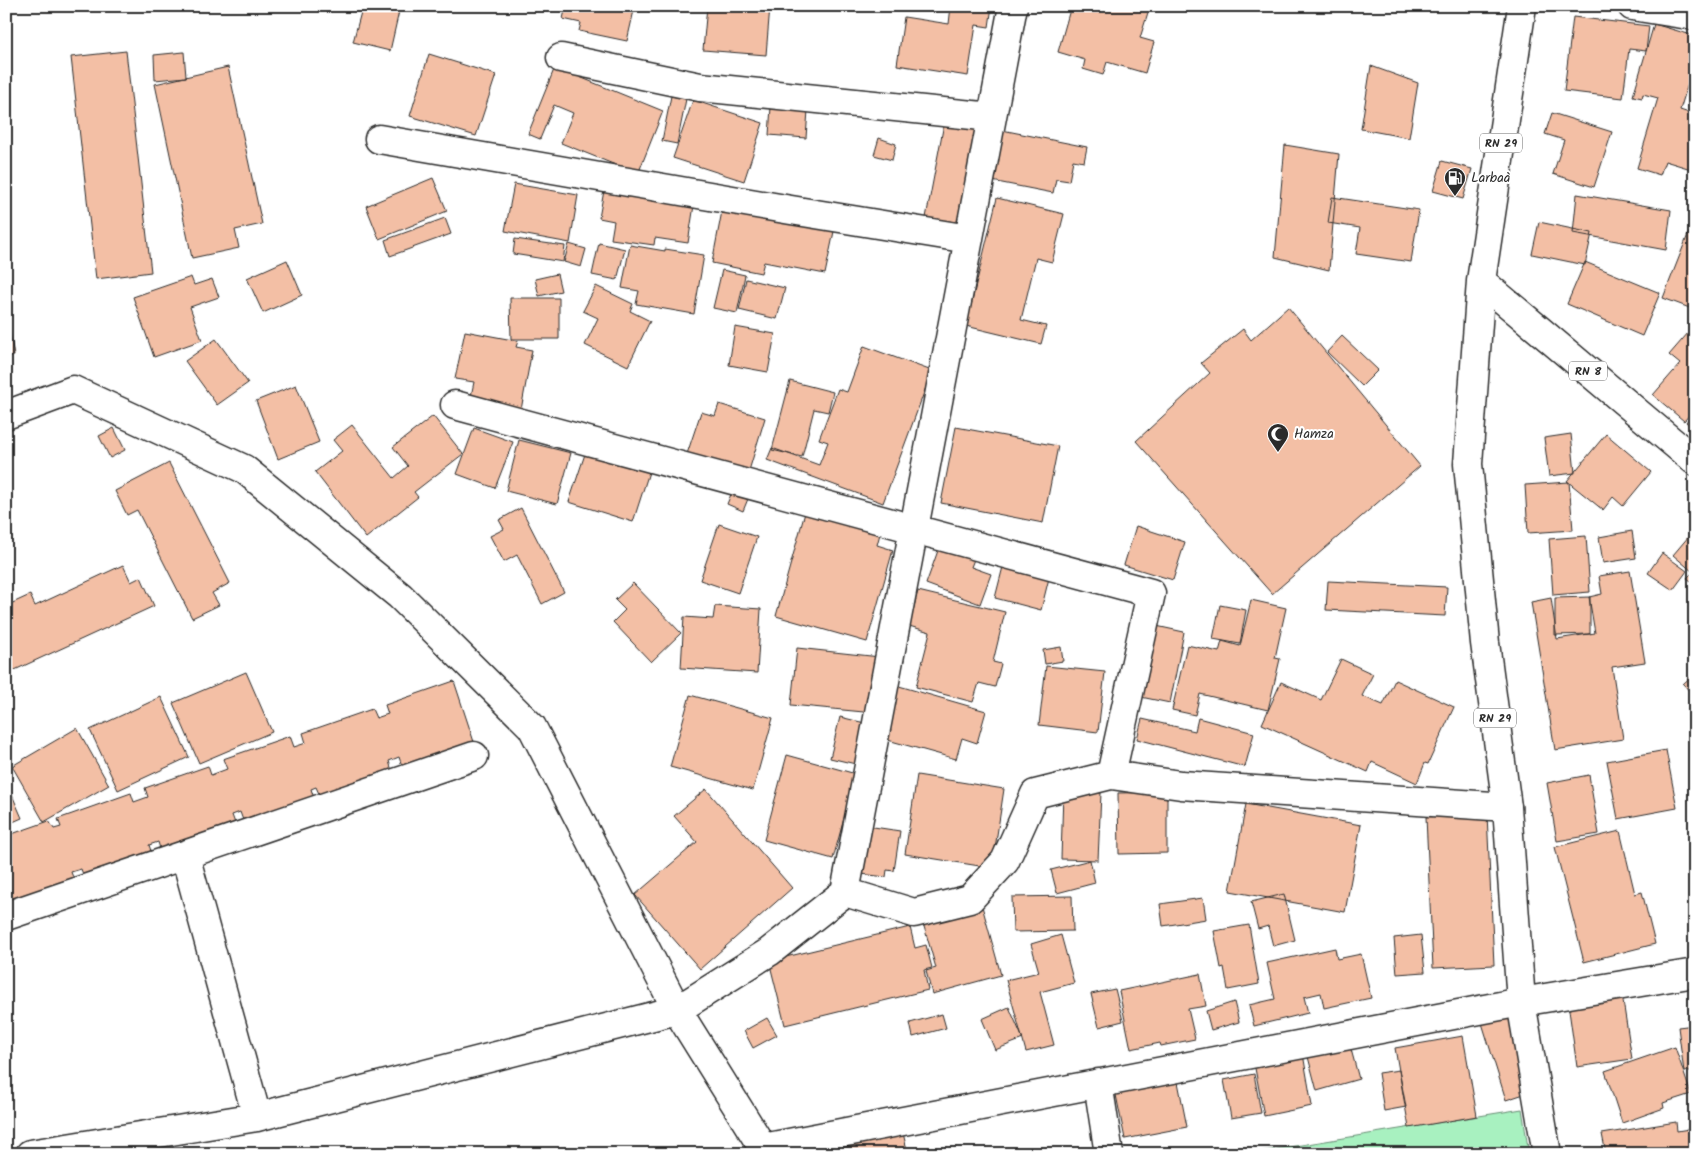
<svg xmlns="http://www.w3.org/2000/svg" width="1701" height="1160" font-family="Kalam,sans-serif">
  <rect width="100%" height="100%" fill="#fff"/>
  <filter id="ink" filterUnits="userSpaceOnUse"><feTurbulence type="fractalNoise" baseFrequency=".02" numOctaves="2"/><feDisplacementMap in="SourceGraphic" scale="10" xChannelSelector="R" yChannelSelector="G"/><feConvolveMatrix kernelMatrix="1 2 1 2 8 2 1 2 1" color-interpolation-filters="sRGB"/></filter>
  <g filter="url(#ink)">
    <path fill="#a8f1c0" stroke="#6a8e76" d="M1522,1109L1529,1154H1246Z"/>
    <path fill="#f3bfa5" stroke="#2b2b2b" d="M339,6H405V8L400,7L390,51L353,42L361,12Z
      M566,6H635L627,41L579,31L581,23L563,19Z
      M707,6H770L766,55L703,50Z
      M951,6H992L989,27L976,25L968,76L897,65L904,17L949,24Z
      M1071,6H1150L1140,38L1154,42L1145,73L1107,62L1103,75L1083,69L1085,60L1058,52Z
      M1573,17L1649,26L1646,51L1629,49L1623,98L1564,91Z
      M1654,24L1695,36V61L1680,110L1695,115V157L1691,169L1665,161L1660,175L1637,168L1658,98L1643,94L1642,98L1633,96Z
      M126,51L151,272L96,279L71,57Z
      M184,52L186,77L155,80L154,55Z
      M429,54L496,75L476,136L410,116Z
      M1371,66L1418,83L1409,138L1361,129Z
      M228,67L262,224L235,230L239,248L192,258L155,84Z
      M555,67L663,111L638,174L561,143L573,113L554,105L540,139L528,134Z
      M671,96L686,99L677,144L662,141Z
      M693,100L763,123L744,181L673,158Z
      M771,107L808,110L806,138L769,135Z
      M946,113L984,120L963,230L925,223Z
      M1552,113L1612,132L1594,187L1553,174L1564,140L1545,134Z
      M1002,130L1087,147L1084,162L1073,160L1069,181L1056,179L1053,193L992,181Z
      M879,138L896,144L892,160L874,155Z
      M1285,145L1339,154L1329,270L1275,257Z
      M1442,161L1472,169L1463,199L1433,191Z
      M433,178L447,211L379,239L366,206Z
      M514,184L578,195L570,243L505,231Z
      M605,185L695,199L688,243L655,238L654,245L611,239L614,221L599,218Z
      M1577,194L1671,210L1666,250L1573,233Z
      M1332,197L1419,210L1411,262L1356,254L1360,228L1328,223Z
      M997,198L1064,214L1052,262L1036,258L1021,320L1046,326L1041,344L966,326Z
      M769,209L836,222L825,274L764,262L761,273L712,263L722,211L767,220Z
      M445,218L451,234L390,256L385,240Z
      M1539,222L1592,233L1585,265L1532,254Z
      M1689,232L1695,234V310L1663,298Z
      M515,239L565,246L563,262L513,254Z
      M599,243L625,249L617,280L592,275Z
      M569,244L586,249L581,267L564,262Z
      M630,245L665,251V249L704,255L694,314L636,304L639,291L622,288Z
      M287,260L302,295L263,313L247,278Z
      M1585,262L1660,293L1642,336L1567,304Z
      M722,270L745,275L737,313L713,308Z
      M557,274L561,291L539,296L535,279Z
      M191,277L194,285L212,279L219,297L190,307L202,340L154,357L133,297Z
      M746,279L785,288L777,319L739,310Z
      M596,286L633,304L630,311L650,321L628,366L585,345L598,318L583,311Z
      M510,298H559V339H511Z
      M1288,307L1420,466L1272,594L1136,441L1210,373L1201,363L1243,329L1251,340Z
      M6,308L14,356L6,357Z
      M1695,325V409L1684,421L1653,395L1680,364L1669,355Z
      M735,327L775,334L768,372L729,365Z
      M465,331L518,341L516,347L532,350L521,410L470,401L474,382L455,379Z
      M1342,336L1378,370L1362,386L1327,352Z
      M216,339L248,383L217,405L185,361Z
      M864,346L932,371L883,503L767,460L772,448L819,465L828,442L819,439L838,389L847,392Z
      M790,381L833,392L828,412L814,409L802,457L772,450Z
      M296,385L319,442L278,459L256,401Z
      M719,404L765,418L748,474L687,454L701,412L715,416Z
      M1695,412V430L1686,422Z
      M433,416L463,454L414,492L418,497L366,538L315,472L342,451L333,440L352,425L394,478L408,466L393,447Z
      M956,427L1058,446L1043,523L941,503Z
      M114,428L125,450L110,458L99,436Z
      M474,428L513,442L495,488L457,474Z
      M1571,434L1575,473L1549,476L1544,438Z
      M1606,434L1651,472L1623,506L1613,497L1603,510L1567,481Z
      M519,440L571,453L557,504L506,491Z
      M587,448L650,469L633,522L569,502Z
      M169,463L230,583L212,593L219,605L192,618L137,510L127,515L115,491Z
      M1569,482L1573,530L1528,533L1525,485Z
      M734,487L750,494L743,511L727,504Z
      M521,508L564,592L542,604L517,555L504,562L490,536L504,529L499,520Z
      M806,509L881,530L877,545L893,550L867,642L776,616Z
      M719,524L757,537L738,593L700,580Z
      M1136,526L1185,542L1173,580L1124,565Z
      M1695,529V584L1687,578L1693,572L1673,555Z
      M945,531L980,544L971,567L991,574L980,604L926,584Z
      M1632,531L1636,558L1603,563L1599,537Z
      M1586,536L1590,592L1553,595L1549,539Z
      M1662,553L1687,571L1673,590L1648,573Z
      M1006,555L1052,566L1041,610L995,598Z
      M123,565L131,582L141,577L154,606L6,674V606L30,595L35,606Z
      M1630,571L1645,662L1612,667L1623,739L1555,750L1531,602L1551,598L1557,639L1595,633L1589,597L1602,594L1599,576Z
      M1328,581L1447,587L1445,616L1326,610Z
      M633,583L681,633L651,662L613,622L625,610L615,600Z
      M918,591L1005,612L993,662L1001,664L995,687L979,683L973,702L916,687L930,632L909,626Z
      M1590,597V634L1555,635V598Z
      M1251,600L1286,608L1275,658L1280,659L1268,710L1200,694L1195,715L1172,710L1187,645L1219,652L1222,641L1240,646Z
      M1220,605L1246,610L1240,644L1213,639Z
      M715,606L761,609L757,673L681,668L684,617L713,619Z
      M1147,624L1184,632L1170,703L1131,695Z
      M1061,647L1063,661L1045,664L1043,650Z
      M797,648L880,657L874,713L791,705Z
      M1341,659L1373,674L1362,696L1383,705L1395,680L1454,707L1428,764L1425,763L1417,783L1372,762L1368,772L1262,724L1281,682L1321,700Z
      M1046,666L1105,672L1098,732L1039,725Z
      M246,672L272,732L199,763L173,703Z
      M1695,673V697L1683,684Z
      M454,681L474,742L402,766L399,757L389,761L392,771L320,796L316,787L311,789L314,798L244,823L240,812L232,815L236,826L161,852L158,842L149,845L152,854L84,877L81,869L71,872L74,880L6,904V836L49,821L54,829L61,827L58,819L131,793L134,802L148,797L145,788L208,766L211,775L227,769L223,759L290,736L294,747L306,743L303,733L372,709L376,718L388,714L385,705Z
      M899,686L986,711L977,743L962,738L956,759L884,739Z
      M690,695L773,718L753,790L670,767Z
      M161,697L189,757L118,790L90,730Z
      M840,717L869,724L860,765L830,758Z
      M1198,718L1254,733L1245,767L1137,739L1142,719L1195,731Z
      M77,728L109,785L44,822L12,766Z
      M1666,750L1677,808L1618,819L1607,761Z
      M787,755L856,774L833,859L764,840Z
      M917,775L1004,789L992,868L905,854Z
      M1589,775L1599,834L1557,841L1547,783Z
      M6,781L22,818L6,825Z
      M706,789L792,888L700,969L635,895L697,842L674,816Z
      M1063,792L1101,793L1098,860L1061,859Z
      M1167,792V853L1119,854L1118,793Z
      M1246,804L1361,825L1345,912L1230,891Z
      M1487,814L1494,965L1433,968L1426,817Z
      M867,826L900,831L894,871L887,870L886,877L861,874Z
      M1620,831L1635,894L1642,892L1655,944L1584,962L1555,847Z
      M1090,860L1095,883L1057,893L1051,870Z
      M1284,894L1295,940L1273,946L1268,926L1258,929L1251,902Z
      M1072,896L1073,931L1013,932L1012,897Z
      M1203,898L1206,919L1163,926L1160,904Z
      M982,906L1001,975L932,994L926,971L936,968L923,923Z
      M1249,925L1259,984L1228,990L1224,967L1221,968L1214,931Z
      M910,927L915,948L926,945L932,968L924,970L928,990L785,1025L769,961Z
      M1061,935L1074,983L1040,992L1054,1045L1026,1052L1006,980L1039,972L1031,944Z
      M1421,935L1425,972L1397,974L1394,938Z
      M1335,948L1337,959L1361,954L1371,998L1324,1008L1321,993L1304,997L1308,1013L1254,1026L1249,1005L1275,999L1267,963Z
      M1200,974L1206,1006L1188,1009L1195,1039L1161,1046L1160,1043L1131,1049L1119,991Z
      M1621,988L1632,1059L1577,1067L1567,996Z
      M1115,989L1123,1021L1099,1027L1091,994Z
      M1234,1002L1239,1022L1211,1030L1206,1011Z
      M1009,1007L1023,1039L995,1050L982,1019Z
      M942,1014L946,1028L913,1037L910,1023Z
      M1509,1015L1533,1091L1506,1100L1482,1023Z
      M767,1018L777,1035L753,1048L744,1031Z
      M1695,1025V1070L1684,1072L1678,1027Z
      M1463,1036L1477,1116L1409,1128L1395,1048Z
      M1349,1042L1359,1079L1317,1091L1307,1053Z
      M1675,1047L1691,1094L1663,1103L1664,1108L1622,1123L1605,1071Z
      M1303,1054L1312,1106L1264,1116L1254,1063Z
      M1399,1070L1406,1107L1384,1111L1378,1073Z
      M1254,1074L1261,1113L1231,1118L1224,1080Z
      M1177,1077L1187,1127L1125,1139L1115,1090Z
      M899,1116L908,1154H838L833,1131Z
      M1676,1122L1677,1131L1695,1128V1154H1606L1602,1134Z"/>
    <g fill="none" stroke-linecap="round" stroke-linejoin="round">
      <g stroke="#2b2b2b" stroke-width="31">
        <path id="minor" d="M1632,6L1695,16
          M561,58L700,87L992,117
          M379,139L791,210L969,239
          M455,405L1151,593L1111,775
          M6,415L73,390L244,469L400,596L532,727L677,1010L763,1148L765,1154
          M185,855L257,1117
          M845,892L914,913L970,899L1005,861L1035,794L1111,775L1181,785L1507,807
          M6,916L474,756
          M1098,1083L1109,1154
          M763,1148L1521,1002L1695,973
          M30,1154L257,1117L677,1010L769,952L845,892L1013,6"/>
      </g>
      <g stroke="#2b2b2b" stroke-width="31">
        <path id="primary" d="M1522,6L1481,281L1468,464L1485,643L1507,807L1521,1002L1547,1154
          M1481,281L1695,461"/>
      </g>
      <use href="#minor" stroke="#fff" stroke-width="28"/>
      <use href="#primary" stroke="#fff" stroke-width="28"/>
    </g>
  </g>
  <defs>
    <g id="fuel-pin" transform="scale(1.125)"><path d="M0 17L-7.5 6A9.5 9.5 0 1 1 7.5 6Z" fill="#2b2b2b" stroke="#fff"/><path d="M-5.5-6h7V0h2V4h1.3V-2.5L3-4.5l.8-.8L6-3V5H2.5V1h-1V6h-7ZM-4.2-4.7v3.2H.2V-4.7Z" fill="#fff"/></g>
    <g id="mosque-pin" transform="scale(1.125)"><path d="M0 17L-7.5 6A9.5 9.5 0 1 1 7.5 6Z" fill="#2b2b2b" stroke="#fff"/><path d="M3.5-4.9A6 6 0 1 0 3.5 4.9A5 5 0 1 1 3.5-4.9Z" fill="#fff"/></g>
  </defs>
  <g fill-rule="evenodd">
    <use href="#fuel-pin" x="1455" y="178"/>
    <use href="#mosque-pin" x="1278" y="434"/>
  </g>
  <g text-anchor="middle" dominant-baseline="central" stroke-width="4" stroke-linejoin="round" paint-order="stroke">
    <g fill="#fff" stroke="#6b6b6b" stroke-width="1">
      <rect x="1480" y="133.5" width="42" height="19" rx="4"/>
      <rect x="1569" y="361.5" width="38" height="19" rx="4"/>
      <rect x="1474" y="708.5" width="42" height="19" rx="4"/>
    </g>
    <g font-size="12" font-weight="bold" fill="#2b2b2b">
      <text x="1501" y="143">RN 29</text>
      <text x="1588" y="371">RN 8</text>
      <text x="1495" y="718">RN 29</text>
    </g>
    <g font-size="14" fill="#2b2b2b" stroke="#fff" text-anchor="start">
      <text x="1471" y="178">Larbaà</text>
      <text x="1294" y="434">Hamza</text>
    </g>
  </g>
  <rect width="1701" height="1160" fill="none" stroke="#fff" stroke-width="25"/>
  <rect x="12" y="12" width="1676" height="1135" fill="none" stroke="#2b2b2b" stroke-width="2" filter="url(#ink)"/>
</svg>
